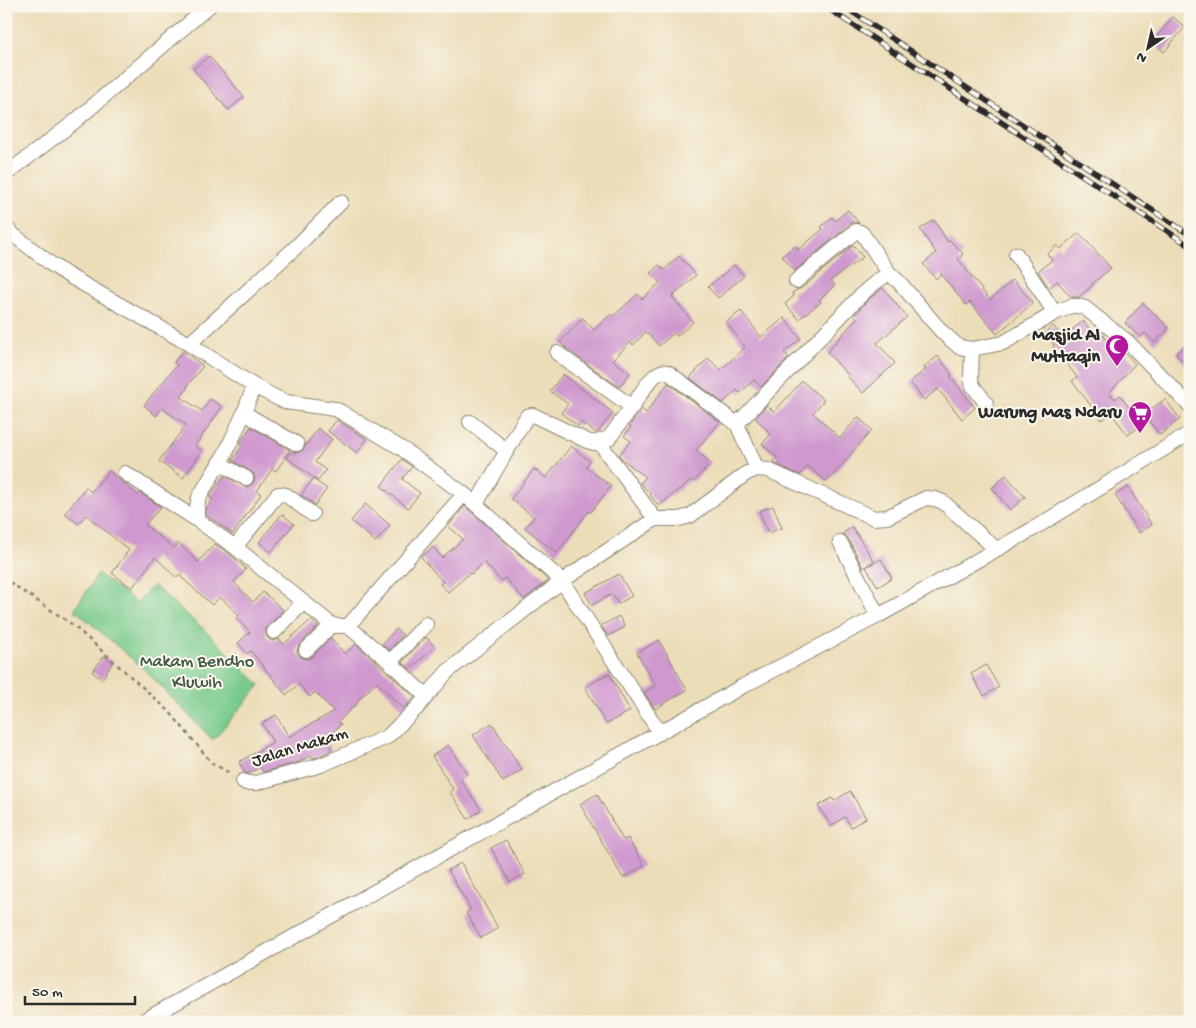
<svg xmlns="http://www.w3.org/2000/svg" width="1196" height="1028" font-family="'Gochi Hand',sans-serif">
  <rect width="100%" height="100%" fill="#fbf7ec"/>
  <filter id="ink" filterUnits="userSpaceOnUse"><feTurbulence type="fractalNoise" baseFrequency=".02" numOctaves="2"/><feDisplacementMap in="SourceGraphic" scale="10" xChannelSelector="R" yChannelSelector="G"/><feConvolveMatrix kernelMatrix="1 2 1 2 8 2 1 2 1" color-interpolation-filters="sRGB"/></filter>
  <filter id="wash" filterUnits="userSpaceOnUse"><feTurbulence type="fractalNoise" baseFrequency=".0096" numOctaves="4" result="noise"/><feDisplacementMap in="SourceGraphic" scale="20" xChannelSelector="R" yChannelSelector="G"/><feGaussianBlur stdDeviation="1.12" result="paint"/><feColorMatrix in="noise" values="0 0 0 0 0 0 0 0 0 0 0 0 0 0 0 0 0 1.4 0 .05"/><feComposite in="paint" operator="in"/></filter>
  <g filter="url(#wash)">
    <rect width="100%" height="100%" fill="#ecddb9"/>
    <path fill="#77ca8c" stroke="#517a5c" d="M98,574L137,603L153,585L209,634L260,685L213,740L146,671L81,615L74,610Z"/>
    <g id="blocks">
      <path fill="#cf99cf" d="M1173,17L1185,27L1164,52L1152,42Z
        M209,56L244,97L228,110L193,69Z
        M848,210L859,223L854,222L850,224L795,271L782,256L795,246L798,250L823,229L821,227L832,217L835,221Z
        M934,220L948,242L950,240L963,254L958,259L990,300L1013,280L1033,303L997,334L970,302L966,305L941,274L936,279L923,264L936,253L920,229Z
        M1079,233L1111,268L1092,284L1093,285L1079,297H1071L1057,281L1049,288L1038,271L1052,260L1047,254L1057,245L1060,249Z
        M853,245L863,257L831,280L835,285L819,300L821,302L799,319L785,304L794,296L792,293L797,290L802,288Z
        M679,256L696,275L672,297L693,322L677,336L674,333L659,346L646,332L633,345L630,342L613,360L630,373L619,387L568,350L560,342L583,318L594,330L611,314L613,316L638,294L642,299L660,283L650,273L659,265L664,270Z
        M734,265L744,276L718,298L708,287Z
        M883,288L907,317L877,343L895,363L863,393L848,377L849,376L827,352L857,318L854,315L869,299Z
        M1143,303L1169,328L1155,343L1145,333L1140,337L1125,323Z
        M741,311L761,337L784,318L801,339L784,352L789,358L761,387L754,380L740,393L737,390L723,403L690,378L708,358L721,370L745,347L726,322Z
        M1083,321L1098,339L1103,335L1112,346L1116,343L1121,348L1135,364L1109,393L1115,399L1120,395L1142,425L1128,435L1111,413L1102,420L1072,381L1077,377L1053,346L1054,345L1045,333L1053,326L1063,337Z
        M1190,342V370L1176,353Z
        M183,351L203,366L187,386L188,387L181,397L202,411L210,399L222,407L195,446L202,451L183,478L159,461L186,425L162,408L156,416L144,405L177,365L174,362Z
        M938,356L952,375L950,376L975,408L962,419L938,389L924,400L910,382L926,369L924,367Z
        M563,374L613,413L598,432L596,433L581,422L578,426L561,413L568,404L550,391Z
        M802,381L824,400L813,413L840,438L858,417L872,430L827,482L808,466L800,475L773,463L777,457L762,444L771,434L755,418L767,405L774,412Z
        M668,383L720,422L696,450L711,464L693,482L690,480L680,490L679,489L659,506L650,495L651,494L640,483L646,477L623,460L619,455L631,441L624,436L631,427L629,426L642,409L646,413Z
        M1165,399L1180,419L1160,435L1144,415Z
        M337,420L367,439L357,453L328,431Z
        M251,427L290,450L276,471L272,469L257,491L261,494L233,534L206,515V509L213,499L209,497L224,476L246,487L251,485L254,482L255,477L253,473L232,460L242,446L239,444L241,441Z
        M318,428L332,439L315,462L326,470L318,481L287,458L292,451L296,453L302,451Z
        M571,446L590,461L586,467L611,486L591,512L589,511L557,553L525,528L534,517L511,499L534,469L546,478Z
        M402,459L412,467L402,479L420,493L408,508L381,486Z
        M109,471L138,495L140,493L161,507L145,525L174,548L178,543L198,562L215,544L230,554L246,569L234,582L253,602L263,592L283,610L266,629V635L268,638L272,641L279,639L284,644L311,620L318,626L298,647L297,652L300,656L303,658L308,659L312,657L331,638L345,654L356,644L415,697L403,709L377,682L358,700L359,701L338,722L341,724L326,739L332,750L318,757L313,758L311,755L299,762L263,772L260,767L248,774L245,773L239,762L273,742L262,723L276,715L289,737L334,711L315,692L310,697L299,684L286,695L251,651L247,654L238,643L250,632L236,618L239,615L220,597L212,605L179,575L177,578L155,557L132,588L112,573L129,550L86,515L78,524L65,513L86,487L91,492Z
        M1006,475L1025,497L1010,510L992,488Z
        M313,479L327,489L315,505L301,495Z
        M1128,487L1152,525L1139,533L1115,495Z
        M365,504L390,525L376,542L351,521Z
        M465,506L548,580V581L524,599L505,578L501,581L484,562L471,574L470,573L448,592L440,584L443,582L421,557L433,547L442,558L463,539L448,526Z
        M773,506L782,528L768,533L759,511Z
        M282,514L294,524L271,552L259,542Z
        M852,527L874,561L863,568L848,538L842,534Z
        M881,559L892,578L878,587L866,567Z
        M619,574L632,596L618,604L612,594L592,605L585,593Z
        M619,616L625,627L608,636L601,626Z
        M396,629L403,635L389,650L382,644Z
        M426,637L435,647L410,669L402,662Z
        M659,640L687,690L655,709L644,692L656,686L637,653Z
        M104,656L113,662L102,679L92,672Z
        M986,665L999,687L984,696L971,674Z
        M609,673L630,711L606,724L585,687Z
        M492,723L522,770L503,782L473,735Z
        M448,745L467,774L460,779L481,810L468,819L450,792L453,789L432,756Z
        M850,791L866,818L851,827L845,817L831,826L818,806L832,798L834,801Z
        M597,794L623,840L628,838L644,866L623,878L580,804Z
        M506,840L525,874L510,882L491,848Z
        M461,863L498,928L481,938L466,913L471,910L448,870Z"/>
    </g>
  </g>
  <g filter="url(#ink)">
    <use href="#blocks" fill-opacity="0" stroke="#8c8472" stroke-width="1"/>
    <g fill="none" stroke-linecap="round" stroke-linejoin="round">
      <g stroke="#8c8472" stroke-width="16">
        <path id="street" d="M6,174L73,123L209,6
          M6,227L11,233L51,264L69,276L189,344L254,386L277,398L286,402L335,409L341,412L404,450L464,494L562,581L660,733
          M1016,254L1055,313
          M796,281L856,231L860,232L862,233L889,273
          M189,344L295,248L341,202
          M972,349L971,379L973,386L986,403
          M557,353L632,407C638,398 651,375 661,372C663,371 667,372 669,373L737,424L863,293L876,282L889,273L899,282L942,332L959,347L972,349L1003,343L1055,313L1071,306H1078L1085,308L1128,342L1190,406
          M254,386L244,413L226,452L199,497L197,507V520L235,547L332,625L338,626H348L464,494
          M244,413L297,444
          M470,422L507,451
          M737,424L757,469L768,470L874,518L887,517L926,498L935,499L943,502L996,549
          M599,442L655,519
          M219,463L246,478
          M125,473L197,520
          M476,504L527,416L533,415L587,441L594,443L609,438L632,407
          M840,542L878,616
          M235,547L278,494H281L286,495L312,514
          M348,626L390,662L417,688L428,695
          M274,632L303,603
          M306,650L332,625
          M390,662L426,624
          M243,781L246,783H256L321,765L387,737L418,707L447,672L498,631L562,581L655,519H679L690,516L747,473L757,469
          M141,1022L743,686L878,616L1033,529L1190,433"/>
      </g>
      <path stroke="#8c8472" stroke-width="2.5" stroke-dasharray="4 4" stroke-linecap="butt" d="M6,591L11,583L73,625L169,711L212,763L231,774"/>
      <use href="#street" stroke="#fff" stroke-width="14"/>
      <g stroke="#2b2b2b" stroke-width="5.5">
        <path id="rail" d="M824,6L1190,246
          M843,6L1190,235"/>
      </g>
      <use href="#rail" stroke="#fbf7ec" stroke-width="4" stroke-dasharray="11" stroke-linecap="butt"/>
    </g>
  </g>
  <defs>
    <g id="mosque-pin" transform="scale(1.25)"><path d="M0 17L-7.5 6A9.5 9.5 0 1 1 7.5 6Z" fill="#b5179e" stroke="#fbf7ec"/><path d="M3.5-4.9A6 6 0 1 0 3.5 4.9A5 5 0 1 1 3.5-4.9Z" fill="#fff"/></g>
    <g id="supermarket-pin" transform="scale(1.25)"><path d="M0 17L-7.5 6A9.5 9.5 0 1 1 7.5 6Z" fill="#b5179e" stroke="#fbf7ec"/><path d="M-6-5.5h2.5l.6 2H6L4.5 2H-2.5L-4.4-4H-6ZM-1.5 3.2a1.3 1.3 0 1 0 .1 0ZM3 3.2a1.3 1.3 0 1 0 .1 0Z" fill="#fff"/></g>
  </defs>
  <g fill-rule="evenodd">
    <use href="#mosque-pin" x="1117" y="346"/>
    <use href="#supermarket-pin" x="1140" y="413"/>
  </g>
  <g text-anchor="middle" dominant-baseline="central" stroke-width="4" stroke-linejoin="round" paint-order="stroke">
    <g font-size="18" font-weight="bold" fill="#2b2b2b" stroke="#fbf7ec" text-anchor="end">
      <text x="1100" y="336">Masjid Al<tspan x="1100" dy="21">Muttaqin</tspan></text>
      <text x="1122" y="413">Warung Mas Ndaru</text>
    </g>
    <g font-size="18" fill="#425b48" stroke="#fbf7ec">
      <text x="197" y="662">Makam Bendho<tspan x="197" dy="21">Kluwih</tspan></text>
    </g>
    <g font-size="18" fill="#2b2b2b" stroke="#fbf7ec">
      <text transform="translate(300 748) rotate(-17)">Jalan Makam</text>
    </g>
  </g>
  <rect width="1196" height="1028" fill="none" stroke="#fbf7ec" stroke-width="25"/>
  <g transform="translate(1148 48) rotate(214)" stroke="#fbf7ec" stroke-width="4" paint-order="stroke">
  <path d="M0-4L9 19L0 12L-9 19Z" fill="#2b2b2b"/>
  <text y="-8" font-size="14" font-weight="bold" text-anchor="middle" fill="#2b2b2b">N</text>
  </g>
  <path d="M25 996v8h110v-8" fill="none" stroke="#2b2b2b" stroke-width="2.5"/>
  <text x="32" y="996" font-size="15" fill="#2b2b2b" stroke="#fbf7ec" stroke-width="4" paint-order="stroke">50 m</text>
</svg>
